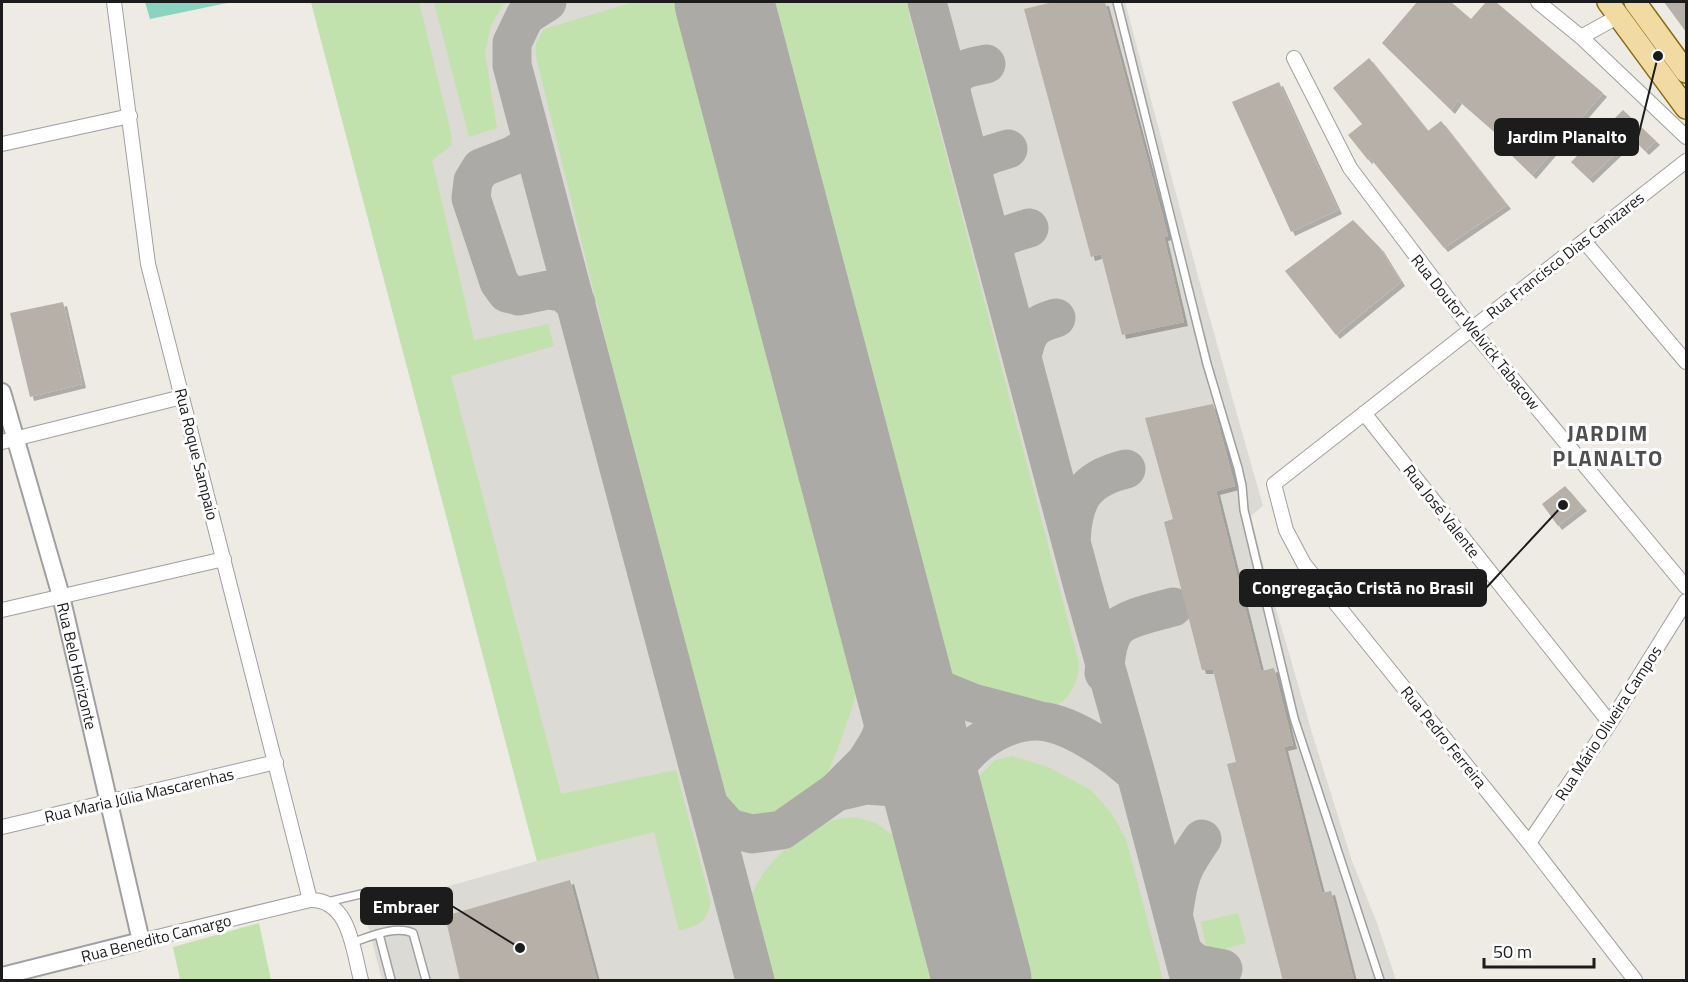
<svg xmlns="http://www.w3.org/2000/svg" width="1688" height="982" font-family="'Titillium Web',sans-serif">
  <defs>
    <filter id="shadow"><feDropShadow dx="4" dy="4" stdDeviation="0" flood-color="#0004"/></filter>
  </defs>
  <rect width="100%" height="100%" fill="#edebe3"/>
  <path fill="#dbdad4" d="M311,2H1125L1199,280L1263,506L1251,516L1261,557L1312,733L1352,861L1377,923L1396,980H382L364,910L537,861Z"/>
  <path fill="#c1e2ad" d="M311,2H419L451,133L452,145L432,160L474,340L548,324L554,346L451,376L561,794L676,770L711,903C705,924 698,925 679,931L654,832L537,861Z
    M434,2H507L503,5L491,25L485,53L497,128L469,137Z
    M634,2H672L685,13L857,649L860,672L853,705L838,748L823,783L802,805L772,823L750,825L731,817L720,803L536,57V43L544,29Z
    M752,2H906L1079,663C1078,693 1060,712 1029,710C1016,709 1001,702 989,699C973,694 953,691 942,679C930,668 925,653 920,639Z
    M1012,756L1048,767L1091,790L1112,814L1126,839L1163,980H1008L967,824V801L978,777L995,760Z
    M855,817L876,823L907,846L943,980H768C762,958 751,932 750,908C750,873 798,835 828,822C836,818 847,818 855,817Z
    M1238,913L1246,943L1208,953L1201,922Z
    M259,923L271,980H180L173,947Z"/>
  <path fill="#88d4c1" d="M145,2H232L150,19Z"/>
  <g fill="none" stroke-linecap="round" stroke-linejoin="round">
    <path stroke="#acaaa6" stroke-width="39" d="M547,2L525,16L512,43V65L755,980
      M927,2L1082,583L1136,774L1190,980
      M950,88C957,68 967,68 986,64
      M532,141L524,149L512,156L481,168L473,181L471,198L499,282L507,293L519,296L548,290L562,292L576,303
      M972,171C979,155 992,154 1008,149
      M994,254C998,234 1011,234 1029,228
      M1022,357C1027,332 1031,325 1056,318
      M1071,541C1073,499 1084,479 1126,469
      M1104,673C1106,659 1106,642 1115,630C1124,618 1158,611 1173,607
      M836,792L866,762L879,741L891,710L897,678L893,643L909,665L931,686L973,703L1037,720
      M711,808L729,828L752,834L782,830L836,792L866,785L895,787L917,799L934,815L953,871C948,844 940,816 946,789C951,771 964,755 977,744C994,731 1014,721 1036,721C1068,721 1113,753 1136,774
      M1174,910C1179,875 1182,868 1202,839
      M1183,953L1197,964L1223,969"/>
    <path stroke="#acaaa6" stroke-width="99" d="M724,2L982,980"/>
  </g>
  <path fill="#b6b0a9" filter="url(#shadow)" d="M1053,2H1105L1168,236L1164,237L1184,322L1122,335L1101,254L1091,257L1024,9Z
    M1417,2H1451L1471,19L1486,2H1496L1603,93L1532,175L1501,145L1505,141L1458,100L1451,110L1382,43Z
    M1664,2H1686V32Z
    M1369,58L1428,131L1441,121L1507,205L1444,248L1370,158L1368,160L1348,135L1362,124L1333,88Z
    M1279,82L1338,210L1291,232L1232,102Z
    M1623,110L1656,141L1645,151L1632,138L1589,179L1571,162Z
    M1353,220L1380,248L1401,282L1336,335L1285,271Z
    M63,302L82,384L30,397L10,313Z
    M1213,404L1235,486L1216,491L1261,671L1274,668L1293,745L1284,747L1322,893L1331,891L1354,981H1283L1227,764L1236,762L1213,670H1202L1164,522L1173,519L1145,418Z
    M1565,486L1583,507L1558,526L1542,504Z
    M570,880L597,981H460L445,916Z"/>
  <g fill="none" stroke-linecap="round" stroke-linejoin="round">
    <g stroke="#a0a0a0" stroke-width="10">
      <path id="service" d="M1117,2L1207,364L1238,468L1242,486L1244,510L1294,718L1380,980
        M327,902L361,894
        M379,934L391,980
        M351,943C370,937 394,925 413,933L426,980"/>
    </g>
    <g stroke="#a0a0a0" stroke-width="16">
      <path id="minor" d="M114,2L148,264L310,900
        M1538,2L1581,37L1686,137
        M1581,37L1619,16
        M1294,58L1350,168L1471,329L1686,587
        M2,144L130,116
        M1584,241L1686,362
        M1364,413L1610,723
        M2,442L182,397
        M2,610L224,559
        M2,827L276,762
        M1529,843L1610,723L1686,601
        M141,941L310,900C350,899 353,951 361,980
        M1635,980L1529,843L1304,564L1286,530L1274,484L1686,161"/>
    </g>
    <g stroke="#a0a0a0" stroke-width="20">
      <g id="tertiary">
        <path id="s1" d="M2,392L61,596L141,941L2,976"/>
      </g>
    </g>
    <g stroke="#866d0f" stroke-width="24">
      <path id="primary" d="M1608,2L1686,108
        M1635,2L1686,72"/>
    </g>
    <use href="#service" stroke="#fff" stroke-width="7"/>
    <use href="#minor" stroke="#fff" stroke-width="14"/>
    <use href="#tertiary" stroke="#fff" stroke-width="16"/>
    <use href="#primary" stroke="#f2daa3" stroke-width="21"/>
  </g>
  <g text-anchor="middle" dominant-baseline="central" stroke-width="6" stroke-linejoin="round" paint-order="stroke">
    <g font-size="16" fill="#1c1c1c" stroke="#fff">
      <text transform="translate(1565 255) rotate(-38)">Rua Francisco Dias Canizares</text>
      <text transform="translate(1476 332) rotate(51)">Rua Doutor Welvick Tabacow</text>
      <text transform="translate(197 454) rotate(76)">Rua Roque Sampaio</text>
      <text transform="translate(1442 511) rotate(52)">Rua José Valente</text>
      <text stroke="none"><textPath href="#s1" startOffset="284">Rua Belo Horizonte</textPath></text>
      <text transform="translate(1608 723) rotate(-57)">Rua Mário Oliveira Campos</text>
      <text transform="translate(1444 737) rotate(51)">Rua Pedro Ferreira</text>
      <text transform="translate(139 795) rotate(-13)">Rua Maria Júlia Mascarenhas</text>
      <text transform="translate(156 938) rotate(-14)">Rua Benedito Camargo</text>
    </g>
    <g font-size="22" font-weight="bold" letter-spacing="1.5" fill="#4f4f4f" stroke="#fff">
      <text x="1608" y="433">JARDIM<tspan x="1608" dy="25">PLANALTO</tspan></text>
    </g>
  </g>
  <path fill="none" stroke="#1c1c1c" stroke-width="2" d="M1658 56L1638 137M1563 505L1486 588M520 948L452 906"/>
  <g fill="#1c1c1c" stroke="#fff" stroke-width="2">
    <circle cx="1658" cy="56" r="6"/>
    <circle cx="1563" cy="505" r="6"/>
    <circle cx="520" cy="948" r="6"/>
  </g>
  <g fill="#1c1c1c" stroke="#1c1c1c" stroke-width="2">
    <rect x="1495" y="119" width="143" height="36" rx="6"/>
    <rect x="1240" y="570" width="246" height="36" rx="6"/>
    <rect x="361" y="888" width="91" height="36" rx="6"/>
  </g>
  <g font-size="18" text-anchor="middle" font-weight="bold" fill="#fff">
    <text x="1567" y="143">Jardim Planalto</text>
    <text x="1363" y="594">Congregação Cristã no Brasil</text>
    <text x="406" y="913">Embraer</text>
  </g>
  <rect width="1688" height="982" fill="none" stroke="#1c1c1c" stroke-width="6"/>
  <path d="M1484 958v9h110v-9" fill="none" stroke="#1c1c1c" stroke-width="3"/>
  <text x="1493" y="958" font-size="18" fill="#1c1c1c" stroke="#ffffff" stroke-width="4.5" paint-order="stroke">50 m</text>
</svg>
